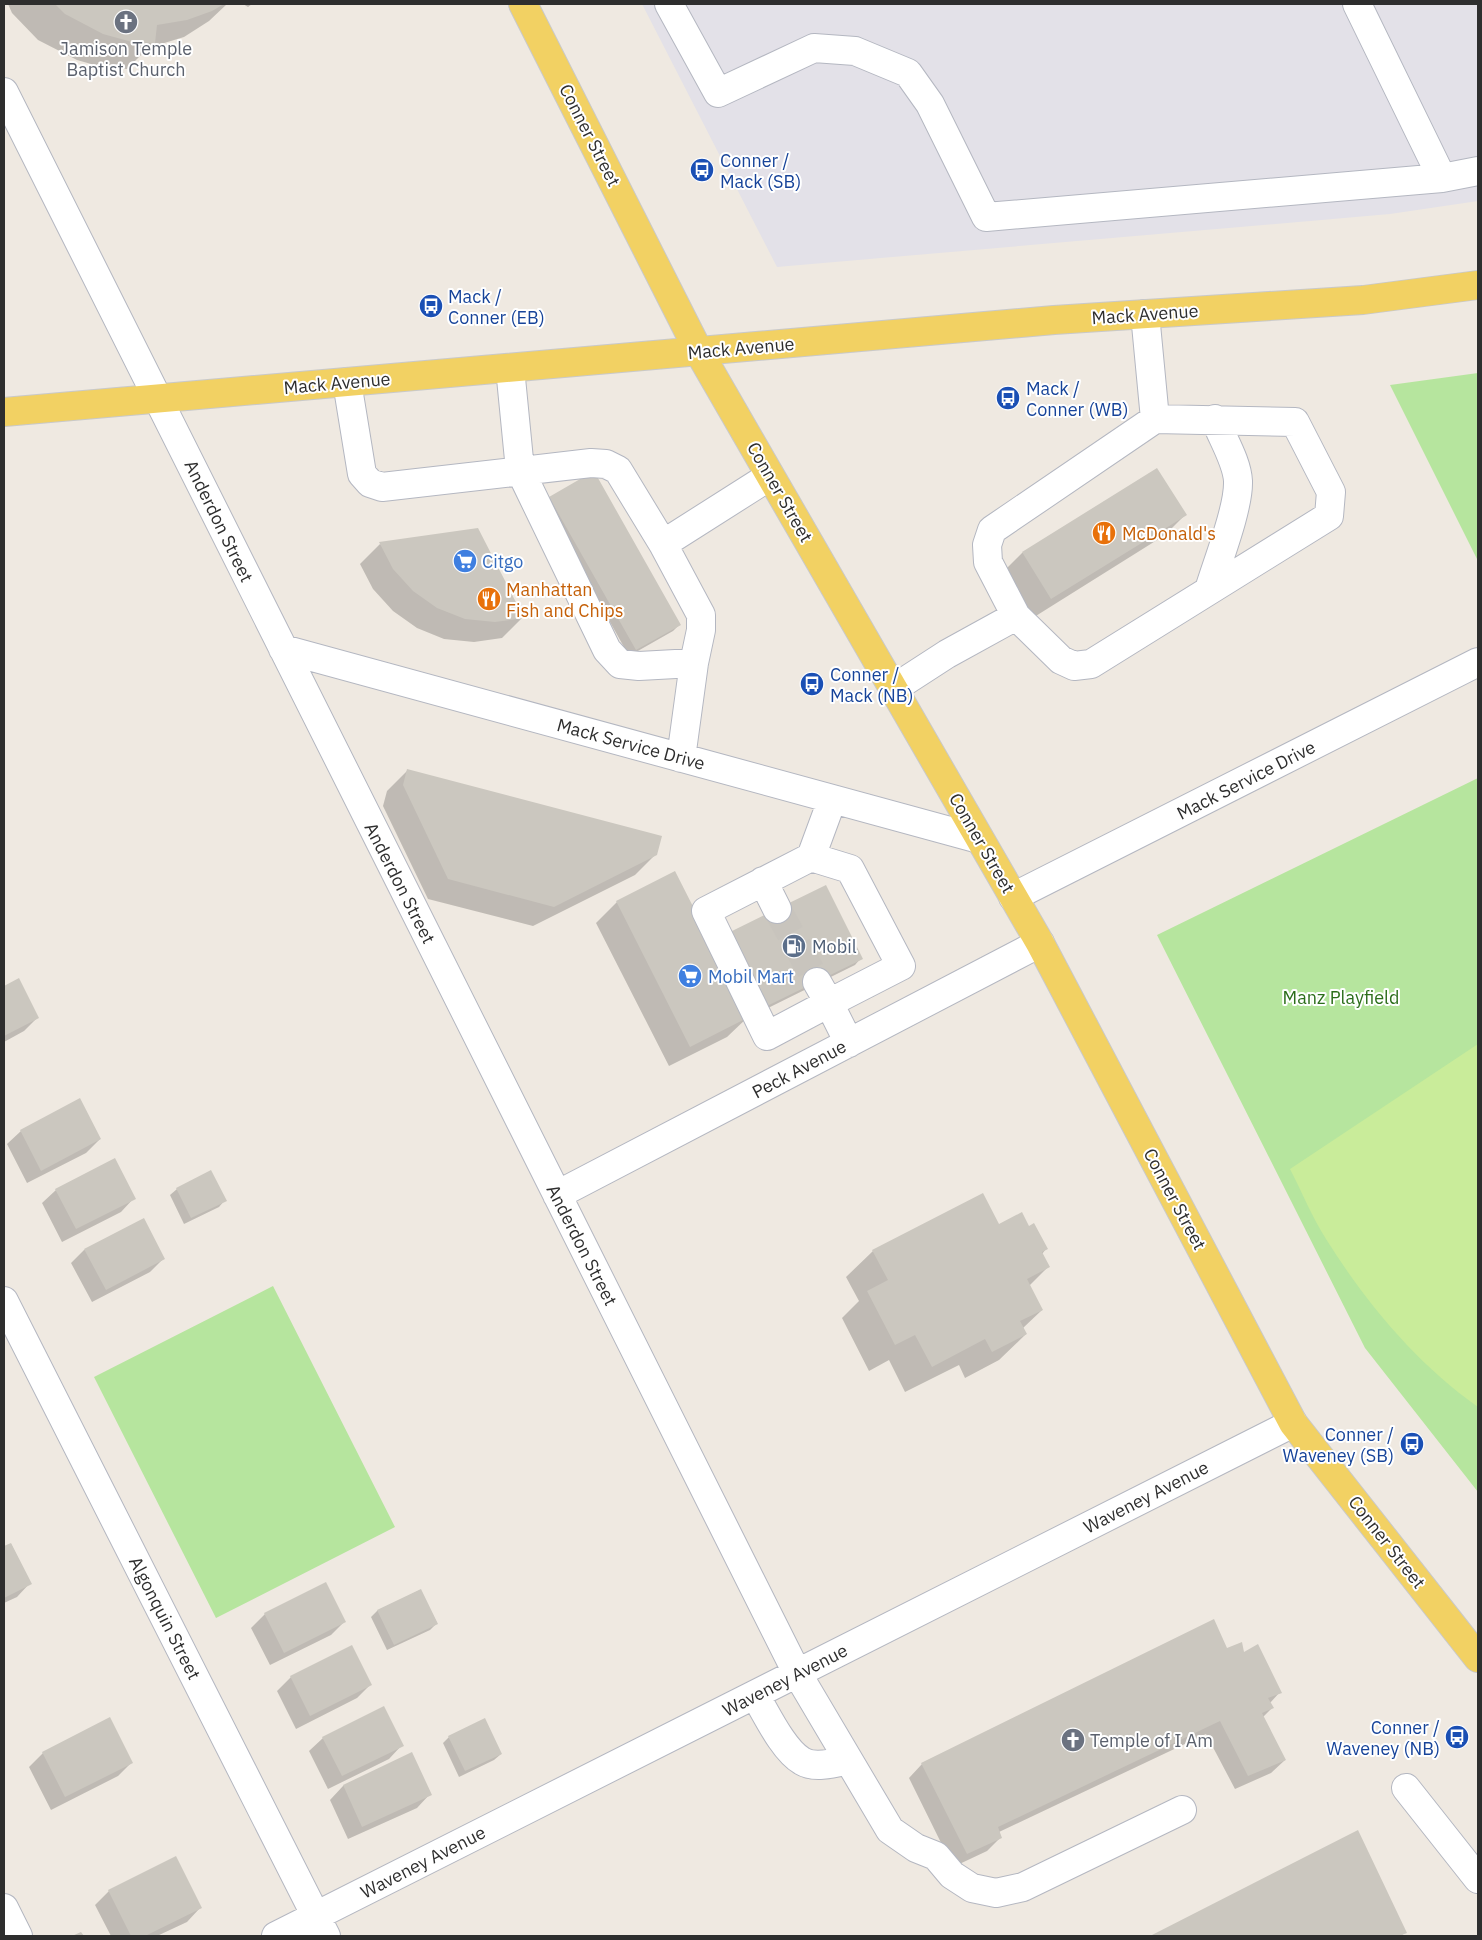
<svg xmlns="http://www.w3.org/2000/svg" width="1482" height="1940" font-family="'IBM Plex Sans',sans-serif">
  <rect width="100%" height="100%" fill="#efe9e1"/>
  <path fill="#e3e1e8" d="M642,4H1478V201L1390,214L777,267Z"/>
  <path fill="#b6e59e" d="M1478,373V561L1390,385Z
    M1478,778V1492L1365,1348L1157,935Z
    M273,1286L395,1527L216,1618L94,1377Z"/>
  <path fill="#c9ec9a" d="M1478,1044V1407C1417,1364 1366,1303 1326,1239C1312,1217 1302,1192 1290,1169Z"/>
  <path fill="#0003" d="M8,4H227L209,21L184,37L148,48L127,69L105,68L77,60L38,40L12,13Z
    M243,4H252L248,7Z
    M550,498L679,625L673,631L629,656L544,504Z
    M1185,515L1165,535L1031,619L1002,573L1022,553Z
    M380,544L522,618L502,638L474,642L444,639L417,628L393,611L373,589L360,564Z
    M408,770L656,854L635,875L533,926L428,899L383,806L387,791Z
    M675,873L748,1017L727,1037L669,1066L596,923L617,902Z
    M728,934L861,958L855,965L758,1013Z
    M18,980L37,1018L24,1031L4,1042V987Z
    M21,1131L100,1139L86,1153L27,1183L7,1144Z
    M177,1189L225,1200L219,1207L184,1224L170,1195Z
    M56,1190L134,1198L121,1212L62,1242L42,1203Z
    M998,1226L1029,1227L1046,1249L1042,1254L1048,1267L1029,1286L1042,1310L1023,1328L1026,1334L999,1360L965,1378L959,1365L905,1392L889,1360L869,1371L842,1318L859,1301L846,1277L873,1251Z
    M84,1250L164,1258L150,1272L92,1302L71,1263Z
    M11,1544L30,1583L17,1597L4,1603V1548Z
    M420,1590L437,1623L430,1630L387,1650L371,1617L377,1611Z
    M265,1614L344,1622L331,1635L270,1665L251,1628Z
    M1227,1650L1244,1654L1280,1692L1270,1703L1272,1708L1263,1717L1285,1760L1271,1773L1235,1789L1206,1734L999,1832L1001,1837L987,1851L953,1867L909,1778L922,1764Z
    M291,1677L370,1685L357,1698L296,1729L277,1691Z
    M449,1737L501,1754L494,1760L459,1777L443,1743Z
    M323,1738L402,1745L389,1759L328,1789L309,1751Z
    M43,1753L131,1763L118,1776L51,1810L29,1767Z
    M411,1754L430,1794L417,1808L348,1839L330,1800L343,1786Z
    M1357,1832L1405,1932L1401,1936H1153Z
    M109,1891L200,1908L187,1922L157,1936H111L95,1905Z"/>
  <path fill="#cbc7bf" d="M55,4H224L212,11L187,20L157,25L155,43L132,42L103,34L65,14Z
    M1157,468L1187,515L1051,599L1022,552Z
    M594,471L681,625L636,650L549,497Z
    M478,528L524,618L495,622L465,619L437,608L413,591L393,569L379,542Z
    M407,769L662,836L657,855L554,907L448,879L403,785Z
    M675,871L749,1017L690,1047L616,901Z
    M826,885L863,959L765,1007L728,933Z
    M19,978L39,1018L4,1036V986Z
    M80,1098L101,1139L41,1171L20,1130Z
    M115,1158L136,1199L76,1229L55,1189Z
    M211,1170L227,1201L191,1218L176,1188Z
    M983,1193L999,1224L1022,1212L1029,1226L1034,1223L1048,1249L1042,1252L1050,1267L1027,1279L1043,1310L1020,1321L1027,1334L992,1352L985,1339L932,1367L915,1335L895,1345L867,1291L888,1280L872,1250Z
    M144,1218L165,1259L106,1290L84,1249Z
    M11,1543L32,1584L4,1598V1546Z
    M326,1582L346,1622L284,1653L264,1613Z
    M421,1589L438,1624L394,1645L377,1610Z
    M1214,1619L1227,1648L1242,1642L1244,1652L1258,1644L1282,1693L1268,1698L1274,1708L1262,1713L1286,1760L1248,1776L1220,1721L998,1827L1002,1838L967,1854L921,1763Z
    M352,1645L372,1685L310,1716L290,1676Z
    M384,1706L404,1746L342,1776L322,1737Z
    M110,1717L133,1763L65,1797L42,1752Z
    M485,1718L502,1754L465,1771L448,1736Z
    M412,1752L432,1795L362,1827L343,1785Z
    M1358,1830L1407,1933L1399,1936H1150Z
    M176,1856L202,1908L145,1936H131L108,1890Z
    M81,1932L84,1936H72Z"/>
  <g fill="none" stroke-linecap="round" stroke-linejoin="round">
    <path stroke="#c8c4bd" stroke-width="28" stroke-dasharray="28 14" stroke-linecap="butt" d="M777,909L817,982"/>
    <g stroke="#b4b7c1" stroke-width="30">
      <path id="minor" d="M669,4L718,93L814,48L855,51L908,73L930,104L986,217L1442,178L1478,171
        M1357,4L1442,178
        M4,92L797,1673L890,1830L916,1848L936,1856L952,1875L972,1888L996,1893L1023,1887L1182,1810
        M1145,314L1155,419
        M510,368L520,470L607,650L620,664L639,666L694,663
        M347,382L362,474L370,483L382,487L591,463L606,464L618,470L663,544L770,476
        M1155,419L1295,422L1331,492L1329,516L1091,664L1074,666L1061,660L1016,616L988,562L987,545L992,530Z
        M663,544L701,615V630L694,663L681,758
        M1209,590C1217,563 1239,508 1238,481C1237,461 1222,438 1215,419
        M283,649L979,839
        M893,689L947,654L1016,616
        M832,800L811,857L850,869L901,966L829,1003L849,1043
        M811,857L706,911L767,1036L829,1003L817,982
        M763,881L777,909
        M1013,897L1478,662
        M557,1195L1040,943
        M4,1301L326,1936
        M755,1695C766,1713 783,1750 802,1761C815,1769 835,1763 848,1760
        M1406,1788L1478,1879
        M4,1908L18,1936
        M276,1936L1293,1423"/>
    </g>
    <g stroke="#c9c9c9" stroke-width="30">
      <path id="major" d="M523,4L699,352L1040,943L1293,1423L1478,1658
        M4,412L1054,320L1363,300L1478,285"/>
    </g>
    <use href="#minor" stroke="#fff" stroke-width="28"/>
    <use href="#major" stroke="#f2d163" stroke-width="28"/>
  </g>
  <defs>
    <g id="church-disc" transform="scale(1.25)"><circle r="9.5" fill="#6b7280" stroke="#fff"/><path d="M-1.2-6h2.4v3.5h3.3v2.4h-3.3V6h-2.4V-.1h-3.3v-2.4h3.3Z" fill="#fff"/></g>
    <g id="bus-disc" transform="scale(1.25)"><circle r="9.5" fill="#1a4fb4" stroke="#fff"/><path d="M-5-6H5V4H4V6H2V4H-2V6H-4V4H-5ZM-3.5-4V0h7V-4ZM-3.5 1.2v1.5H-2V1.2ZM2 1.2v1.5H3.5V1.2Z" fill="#fff"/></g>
    <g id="restaurant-disc" transform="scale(1.25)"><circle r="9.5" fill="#e8710a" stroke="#fff"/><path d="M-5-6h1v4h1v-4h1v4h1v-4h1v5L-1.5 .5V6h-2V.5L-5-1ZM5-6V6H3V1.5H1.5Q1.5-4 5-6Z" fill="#fff"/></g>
    <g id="supermarket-disc" transform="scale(1.25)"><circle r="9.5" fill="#3f7fe0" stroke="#fff"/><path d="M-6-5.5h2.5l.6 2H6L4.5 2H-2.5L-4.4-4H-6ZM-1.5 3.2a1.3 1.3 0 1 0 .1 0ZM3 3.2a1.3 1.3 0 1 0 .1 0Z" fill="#fff"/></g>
    <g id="fuel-disc" transform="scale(1.25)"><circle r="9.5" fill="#5c6f8a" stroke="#fff"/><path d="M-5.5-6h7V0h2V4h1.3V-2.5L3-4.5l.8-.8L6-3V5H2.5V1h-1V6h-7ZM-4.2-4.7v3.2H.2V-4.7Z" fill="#fff"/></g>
  </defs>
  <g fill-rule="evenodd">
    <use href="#church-disc" x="126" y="22"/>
    <use href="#bus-disc" x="702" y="170"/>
    <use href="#bus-disc" x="431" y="306"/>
    <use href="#bus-disc" x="1008" y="398"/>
    <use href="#restaurant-disc" x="1104" y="533"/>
    <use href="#supermarket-disc" x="465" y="561"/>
    <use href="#restaurant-disc" x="489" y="599"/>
    <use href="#bus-disc" x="812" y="684"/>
    <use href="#fuel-disc" x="794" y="946"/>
    <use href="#supermarket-disc" x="690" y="976"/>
    <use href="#bus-disc" x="1412" y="1444"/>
    <use href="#bus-disc" x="1457" y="1737"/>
    <use href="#church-disc" x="1073" y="1740"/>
  </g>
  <g text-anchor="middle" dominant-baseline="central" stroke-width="4" stroke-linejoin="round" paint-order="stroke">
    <g font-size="18" fill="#5b616d" stroke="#fff">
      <text x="126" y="48">Jamison Temple<tspan x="126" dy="21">Baptist Church</tspan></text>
      <text x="1090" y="1740" text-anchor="start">Temple of I Am</text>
    </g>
    <g font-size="18" fill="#2e2e2e" stroke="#fff">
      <text transform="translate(590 135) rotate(63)">Conner Street</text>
      <text transform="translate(1145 314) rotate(-4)">Mack Avenue</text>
      <text transform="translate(741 348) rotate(-5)">Mack Avenue</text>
      <text transform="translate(337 383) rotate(-5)">Mack Avenue</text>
      <text transform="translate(780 492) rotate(60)">Conner Street</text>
      <text transform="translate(219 521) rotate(64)">Anderdon Street</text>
      <text transform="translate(631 744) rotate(15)">Mack Service Drive</text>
      <text transform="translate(1246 780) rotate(-27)">Mack Service Drive</text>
      <text transform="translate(982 843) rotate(60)">Conner Street</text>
      <text transform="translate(400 883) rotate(63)">Anderdon Street</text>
      <text transform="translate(799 1069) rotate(-28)">Peck Avenue</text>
      <text transform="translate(1175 1199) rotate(62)">Conner Street</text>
      <text transform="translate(582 1245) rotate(63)">Anderdon Street</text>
      <text transform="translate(1146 1497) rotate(-27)">Waveney Avenue</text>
      <text transform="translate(1387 1542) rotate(52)">Conner Street</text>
      <text transform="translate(165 1618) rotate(63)">Algonquin Street</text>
      <text transform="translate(785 1680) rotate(-27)">Waveney Avenue</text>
      <text transform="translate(423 1862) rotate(-27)">Waveney Avenue</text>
    </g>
    <g font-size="18" fill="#164399" stroke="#fff" text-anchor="start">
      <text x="720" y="160">Conner /<tspan x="720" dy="21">Mack (SB)</tspan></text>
      <text x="448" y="296">Mack /<tspan x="448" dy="21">Conner (EB)</tspan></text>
      <text x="1026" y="388">Mack /<tspan x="1026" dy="21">Conner (WB)</tspan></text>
      <text x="830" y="674">Conner /<tspan x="830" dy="21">Mack (NB)</tspan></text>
      <text x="1394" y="1434" text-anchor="end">Conner /<tspan x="1394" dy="21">Waveney (SB)</tspan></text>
      <text x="1440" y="1727" text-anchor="end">Conner /<tspan x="1440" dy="21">Waveney (NB)</tspan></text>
    </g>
    <g font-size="18" fill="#c56008" stroke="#fff" text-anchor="start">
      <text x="1122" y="533">McDonald's</text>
      <text x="506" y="589">Manhattan<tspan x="506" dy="21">Fish and Chips</tspan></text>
    </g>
    <g font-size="18" fill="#366cbe" stroke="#fff" text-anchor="start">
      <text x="482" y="561">Citgo</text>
      <text x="708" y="976">Mobil Mart</text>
    </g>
    <g font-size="18" fill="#4e5e75" stroke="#fff" text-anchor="start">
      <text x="812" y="946">Mobil</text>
    </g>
    <g font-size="18" fill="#2c6e1b" stroke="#fff">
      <text x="1341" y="997">Manz Playfield</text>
    </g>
  </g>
  <rect width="1482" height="1940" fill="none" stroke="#2e2e2e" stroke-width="10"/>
</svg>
